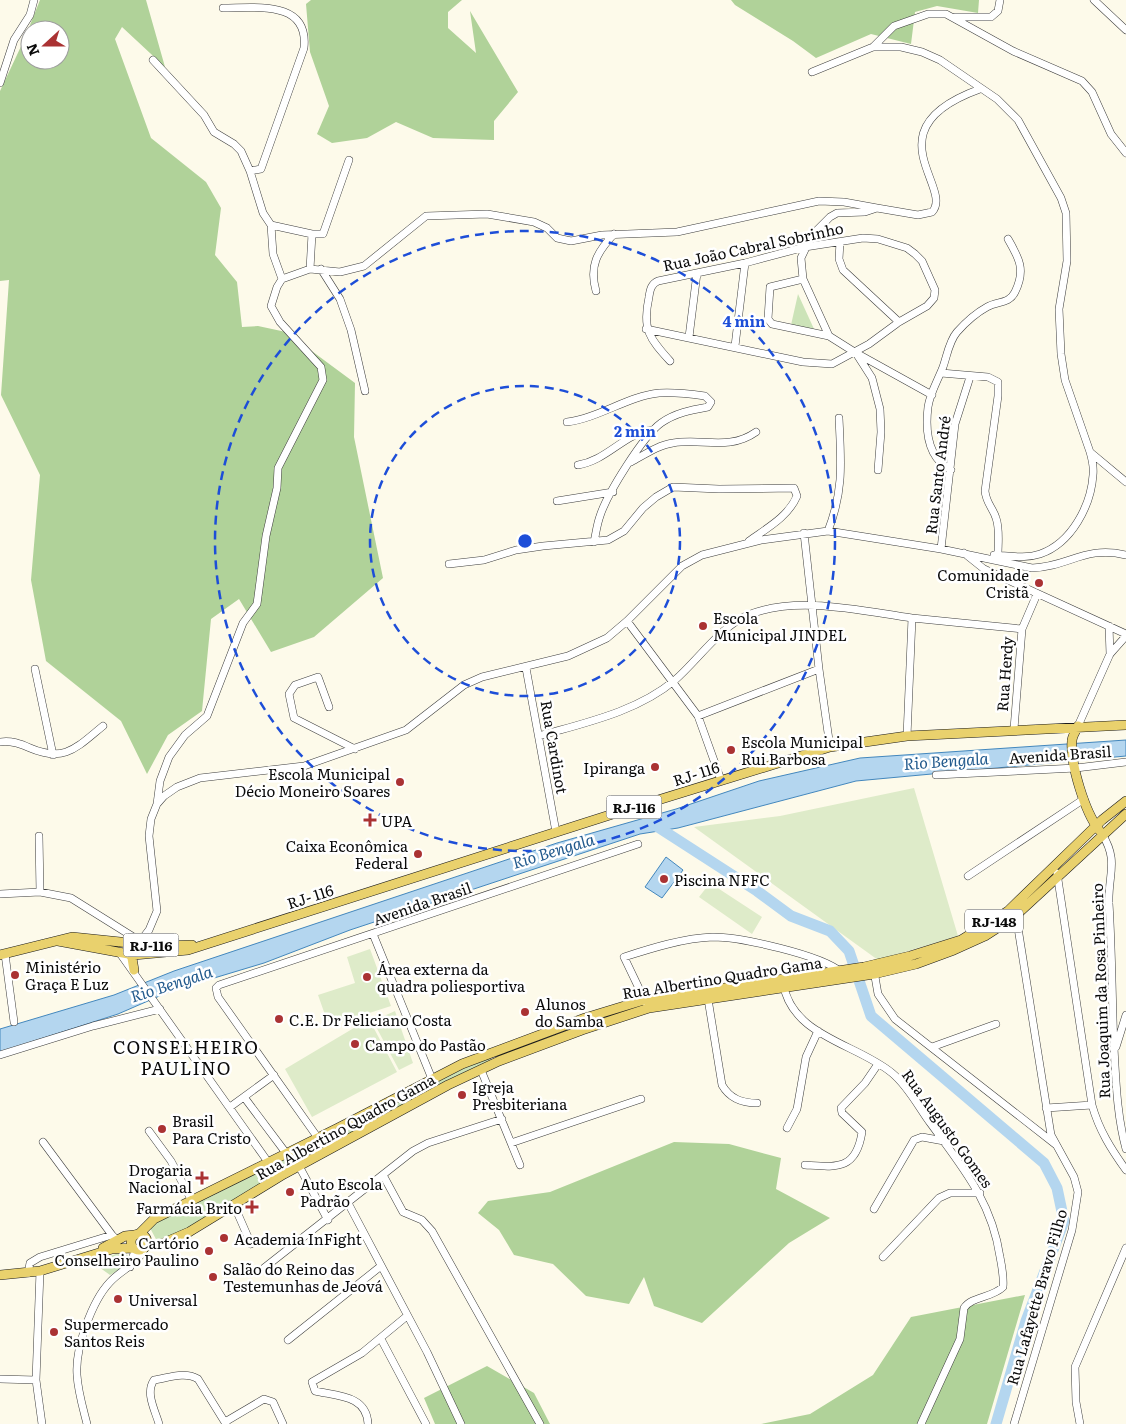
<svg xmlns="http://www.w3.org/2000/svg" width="1126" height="1424" font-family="Literata,serif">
  <rect width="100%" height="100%" fill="#fdfaea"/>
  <path fill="#cce3b8" d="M798,294L814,329L791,325Z
    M489,1053L492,1063L207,1220L158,1243L149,1226L151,1224Z
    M116,1254L128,1255L127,1265L110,1275L92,1262Z"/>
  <path fill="#b0d299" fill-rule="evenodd" d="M40,0H146L165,67L122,27L115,39L151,138L206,182L221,208L215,255L237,282L242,327L258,326L286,332L355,383L354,437L383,578L314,637L271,652L239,599L211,619L202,711L168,735L147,774L121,721L46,661L31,580L40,475L1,395L9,280L0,281V91L24,40ZM30,30H60V60H30Z
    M311,0H462L448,12V28L476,53L470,11L518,92L494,121V140L433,138L396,122L367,138L332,143L317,134L329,106L310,52L306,4Z
    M731,0H979L978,13L937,6L915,12L911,44L871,34L816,58L793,41L735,5Z
    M674,1142L729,1144L781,1158L776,1189L830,1218L789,1243L702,1323L654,1306L644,1277L629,1304L586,1296L553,1264L514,1255L499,1230L478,1213L488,1201L550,1192Z
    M1025,1295L987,1424H761L810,1414L873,1375L911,1317Z
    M487,1366L534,1393L550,1424H435L424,1398Z"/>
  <path fill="#deebc9" d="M914,788L958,936L878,960L694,827L780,816Z
    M710,883L762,917L752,934L699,897Z
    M370,949L391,1006L329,1026L318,995L355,983L347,957Z
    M395,1011L413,1063L399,1070L373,1021Z
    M369,1019L397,1072L312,1117L285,1069Z"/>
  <path fill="#b4d6ef" stroke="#4387bd" d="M1126,740V756L856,781L678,828L640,834L350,930L264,963L171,991L118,1014L0,1052V1029L114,995L174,971L557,843L676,809L759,781L860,758Z
    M666,857L683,870L662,898L645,887Z"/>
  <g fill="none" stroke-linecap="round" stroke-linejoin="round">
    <path stroke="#b4d6ef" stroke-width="11" d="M650,822L757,891L791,916L830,931L849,951L871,1016L1044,1163L1057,1188L1064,1221L1026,1321L996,1424"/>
    <g stroke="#3d3d3d" stroke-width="8">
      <path id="minor" d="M1094,0L1126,30
        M223,8C257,8 309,0 304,48L261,169L250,171L263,213L271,225L312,234L310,269
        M955,17H991L998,11L1000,0
        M873,47L894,26L928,14H946L1013,51L1082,81L1092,92L1111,134L1126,153
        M153,60L204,115L214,132L234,144L241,151L250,171
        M812,72L873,47H901L922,52L940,60L997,99L1018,120L1061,198L1066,213L1067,261L1059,309L1061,354L1065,380L1090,452L1126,482
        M0,83L14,40L30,15L34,0
        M312,234H323L349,160
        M840,242L839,259L843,270L899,322
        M321,269L340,299L351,330L365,391
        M282,279L310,269L340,272L364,266L426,216L487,214L534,222L547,228L557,238L571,241L602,235L677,232L819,201L844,202L877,208
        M803,279L770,287L768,319L772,324L829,336
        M596,291C589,266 597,252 614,234
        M646,329L803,362L832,364L869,344L899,322L927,306L934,298L935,290L922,261L915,254L907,248L878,239L863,238L805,247L745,263L658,281C651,284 650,290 649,297C642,329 649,338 670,361
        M689,337L697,273
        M735,346L745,263
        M858,354L932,395
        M941,373L988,377L998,382V396L985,491C986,503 993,508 996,518C1000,529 998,543 998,555
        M567,422C599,418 628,396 659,393C673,392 691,394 705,396L711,402L708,407C691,410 675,413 661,423C643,436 607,494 600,516C597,524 596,533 594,542
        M631,462C644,455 658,445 673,443C703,438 729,451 756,432
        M578,465C608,460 624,433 653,430
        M878,470L881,432L880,409L872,378L856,353L829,336L803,279L801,258L812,235L830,217L837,213L865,212L877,208L918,215L932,212C955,188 869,129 980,89
        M951,470C928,458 925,432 928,407C930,393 938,380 943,367C947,356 949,341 957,332C965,323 976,313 987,307C998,301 1009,304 1015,292C1026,270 1019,258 1008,239
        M557,501L613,492
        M828,531C844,490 841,462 839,418
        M804,533L819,669L830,747
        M941,549L955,424L970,377
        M964,553L984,569L1126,634
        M994,555C1010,556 1025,559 1040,554C1072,543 1091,505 1093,475C1094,467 1092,459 1090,452
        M449,564L484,560L516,550L543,546L608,540L624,531L643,508L656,497L673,487L719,489L794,488L797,496C788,517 767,528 749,541
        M627,621L698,716L721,780
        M1109,626L1110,654
        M526,668L556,832
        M35,669L53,755
        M329,707L318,677L295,685L289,694L294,718L355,749
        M698,716L819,669
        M1078,726L1110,654L1126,636
        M1014,729L1022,629L1037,594
        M539,736C584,723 637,712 675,680C697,661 721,626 748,615C796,595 862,611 912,618C949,622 985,625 1022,629
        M907,736L912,618
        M0,742C11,740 21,744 30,748C65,763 77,747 103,726
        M936,775L1076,768L1126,762
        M157,804L160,781L169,757L185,735L207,716L243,623L257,604L266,536L277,488L278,468L323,380L321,367L280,322L271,306L277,287L282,279L273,254L271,225
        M1102,834C1119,861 1108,874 1109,903C1112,951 1112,999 1114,1048C1116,1082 1117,1116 1126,1149
        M39,836L40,892
        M1057,873L1092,1105C1099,1130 1111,1149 1126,1170
        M968,876L1084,799
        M0,894L40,892L71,898L135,938L141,939
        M1010,914L1018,928L1051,1135L1074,1177L1078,1192L1072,1230L1014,1424
        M373,934L432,1079
        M139,943L149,930L157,911L149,836L151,819L157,804L164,796L177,787L200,778L304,766L406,730L464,685L482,677L568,656L607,638L627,621L682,566L702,555L761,540L828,531L941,549L1032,568C1069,567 1085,545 1126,555
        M119,952L268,1162
        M5,954L14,1022
        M874,971L878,994L895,1019L1055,1144
        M783,983C792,1037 856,1043 892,1073C908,1086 919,1108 931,1124C963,1168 992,1202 1000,1257C1002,1267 1004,1277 1003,1287C992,1298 972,1296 964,1308L960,1339L921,1424
        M708,999L722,1085C730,1099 742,1103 757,1103
        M646,1003L624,957C652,948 684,938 713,937C741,937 821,955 841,972
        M932,1047L996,1024
        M1116,1047L1126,1015
        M0,1055L93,1026L160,1009
        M481,1070L520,1165
        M244,1097L286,1153
        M230,1107L274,1075
        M1046,1108L1092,1105
        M787,1128L797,1109L806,1057L818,1031
        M149,1131L171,1161L192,1201
        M43,1142L112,1235
        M511,1143L641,1099
        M330,1149L318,1138L218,997L216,988L219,985L638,844
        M805,1165C836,1167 856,1171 862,1132L842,1113L841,1108L865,1083L878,1064
        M299,1166L328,1220
        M383,1175L403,1212L422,1220L432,1231L540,1424
        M348,1203L427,1352L461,1424
        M234,1205L251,1244
        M874,1209L914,1140L922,1137L944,1141
        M883,1257L939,1198L950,1193H980
        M130,1267L135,1250
        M264,1268L413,1151L428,1143L502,1119
        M40,1271L36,1380L42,1424
        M28,1273L30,1263L40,1257L112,1235L115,1238
        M381,1339L426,1424
        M288,1340L381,1266
        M0,1379L36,1380
        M225,1422L264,1399L273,1402L283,1424
        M87,1424C83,1408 78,1392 77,1375C75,1348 92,1301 110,1282C122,1269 137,1265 145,1248
        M159,1424C155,1410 145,1393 154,1380C168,1378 185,1371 198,1379L226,1424
        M368,1424C367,1395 337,1396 315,1391L312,1382L362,1353L407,1316
        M1080,1424L1076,1402L1075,1367L1126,1248"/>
    </g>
    <g stroke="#1b1b1b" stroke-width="10">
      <path id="major" d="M1078,726C1076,731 1072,736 1072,741C1070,764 1085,812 1099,830
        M58,941L134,955L188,950L616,813L830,747L907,736L1126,725
        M0,955L72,937L159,946L192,945
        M134,970L132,958L137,951
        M131 1242a8 8 0 1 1 16 0a8 8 0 1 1-16 0Z
        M139,1234L154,1219L338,1128L462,1064L585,1018L644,1000L864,967L910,956L961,940L1008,911L1102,820L1126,801
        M146,1246L159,1245L189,1232L284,1174L448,1085L499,1061L582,1030L649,1008L874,974L916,964L954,950L985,936L1013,918L1126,814
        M103,1248L125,1236L134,1235
        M0,1275L40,1271L112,1249L133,1248"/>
    </g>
    <use href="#minor" stroke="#fff" stroke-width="7"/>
    <use href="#major" stroke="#e9d16d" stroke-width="9"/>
  </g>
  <g fill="none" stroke="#1d4ed8" stroke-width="2.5" stroke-dasharray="9 6">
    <circle cx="525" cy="541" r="155"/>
    <circle cx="525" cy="541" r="310"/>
  </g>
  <g fill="#aa3233" stroke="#fff" stroke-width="2">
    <circle cx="1039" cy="583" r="5"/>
    <circle cx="703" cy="626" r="5"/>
    <circle cx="731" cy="750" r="5"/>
    <circle cx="655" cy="767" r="5"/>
    <circle cx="400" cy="782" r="5"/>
    <path d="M367.5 812.5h5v5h5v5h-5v5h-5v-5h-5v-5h5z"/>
    <circle cx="418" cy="854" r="5"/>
    <circle cx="664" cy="879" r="5"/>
    <circle cx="15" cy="975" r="5"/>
    <circle cx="367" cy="977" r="5"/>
    <circle cx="525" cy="1012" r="5"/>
    <circle cx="279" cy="1019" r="5"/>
    <circle cx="355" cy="1044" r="5"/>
    <circle cx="462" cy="1095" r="5"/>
    <circle cx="162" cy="1129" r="5"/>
    <path d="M199.5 1170.5h5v5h5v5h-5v5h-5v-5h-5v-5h5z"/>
    <circle cx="290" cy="1192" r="5"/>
    <path d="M249.5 1199.5h5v5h5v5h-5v5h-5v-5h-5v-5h5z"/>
    <circle cx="224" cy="1238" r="5"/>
    <circle cx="209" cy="1251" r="5"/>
    <circle cx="213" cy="1277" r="5"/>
    <circle cx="118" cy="1299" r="5"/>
    <circle cx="54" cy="1332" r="5"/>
  </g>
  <g text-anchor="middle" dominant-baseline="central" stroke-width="5" stroke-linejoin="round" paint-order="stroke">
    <g fill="#fff" stroke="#545454" stroke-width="1">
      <rect x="606.5" y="795.5" width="55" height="23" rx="4"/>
      <rect x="965" y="909.5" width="58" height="23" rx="4"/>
      <rect x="123.5" y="933.5" width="55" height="23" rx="4"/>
    </g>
    <g font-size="14" font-weight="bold" fill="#0a0a0a">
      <text x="634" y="807">RJ-116</text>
      <text x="994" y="921">RJ-148</text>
      <text x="151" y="945">RJ-116</text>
    </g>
    <g font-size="15" fill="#0a0a0a" stroke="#fff">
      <text transform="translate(753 246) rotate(-12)">Rua João Cabral Sobrinho</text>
      <text transform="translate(937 475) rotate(-83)">Rua Santo André</text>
      <text transform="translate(1004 674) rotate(-86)">Rua Herdy</text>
      <text transform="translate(555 747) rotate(80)">Rua Cardinot</text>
      <text transform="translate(1060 754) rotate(-4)">Avenida Brasil</text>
      <text transform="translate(696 773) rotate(-18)">RJ- 116</text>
      <text transform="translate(310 896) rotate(-18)">RJ- 116</text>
      <text transform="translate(422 903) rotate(-19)">Avenida Brasil</text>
      <text transform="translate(722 977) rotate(-9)">Rua Albertino Quadro Gama</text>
      <text transform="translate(1100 991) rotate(-92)">Rua Joaquim da Rosa Pinheiro</text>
      <text transform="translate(345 1126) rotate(-29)">Rua Albertino Quadro Gama</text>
      <text transform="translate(948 1128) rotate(54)">Rua Augusto Gomes</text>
      <text transform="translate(1036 1297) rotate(-74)">Rua Lafayette Bravo Filho</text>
    </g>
    <g font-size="15" fill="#0a0a0a" stroke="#fff" text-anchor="start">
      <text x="1029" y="574" text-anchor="end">Comunidade<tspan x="1029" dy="17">Cristã</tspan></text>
      <text x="713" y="617">Escola<tspan x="713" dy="17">Municipal JINDEL</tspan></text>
      <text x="741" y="741">Escola Municipal<tspan x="741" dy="17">Rui Barbosa</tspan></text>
      <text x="645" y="767" text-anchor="end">Ipiranga</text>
      <text x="390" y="773" text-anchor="end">Escola Municipal<tspan x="390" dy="17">Décio Moneiro Soares</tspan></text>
      <text x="381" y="820">UPA</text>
      <text x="408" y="845" text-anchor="end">Caixa Econômica<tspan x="408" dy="17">Federal</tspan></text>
      <text x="674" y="879">Piscina NFFC</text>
      <text x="25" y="966">Ministério<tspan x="25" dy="17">Graça E Luz</tspan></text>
      <text x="377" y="968">Área externa da<tspan x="377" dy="17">quadra poliesportiva</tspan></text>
      <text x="535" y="1003">Alunos<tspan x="535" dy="17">do Samba</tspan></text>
      <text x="289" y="1019">C.E. Dr Feliciano Costa</text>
      <text x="365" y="1044">Campo do Pastão</text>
      <text x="472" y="1086">Igreja<tspan x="472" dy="17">Presbiteriana</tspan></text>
      <text x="172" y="1120">Brasil<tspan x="172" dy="17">Para Cristo</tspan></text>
      <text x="192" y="1169" text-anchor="end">Drogaria<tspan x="192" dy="17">Nacional</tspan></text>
      <text x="300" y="1183">Auto Escola<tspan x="300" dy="17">Padrão</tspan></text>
      <text x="242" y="1207" text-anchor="end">Farmácia Brito</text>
      <text x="234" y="1238">Academia InFight</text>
      <text x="199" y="1242" text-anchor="end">Cartório<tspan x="199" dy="17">Conselheiro Paulino</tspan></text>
      <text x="223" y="1268">Salão do Reino das<tspan x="223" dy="17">Testemunhas de Jeová</tspan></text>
      <text x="128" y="1299">Universal</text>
      <text x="64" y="1323">Supermercado<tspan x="64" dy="17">Santos Reis</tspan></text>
    </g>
    <g font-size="16" font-style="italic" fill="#225a8d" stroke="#fff">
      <text transform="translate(946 760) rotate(-4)">Rio Bengala</text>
      <text transform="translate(553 850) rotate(-17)">Rio Bengala</text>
      <text transform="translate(171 983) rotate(-18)">Rio Bengala</text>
    </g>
    <g font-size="18" letter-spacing="1" fill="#0a0a0a" stroke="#fff">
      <text x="186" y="1046">CONSELHEIRO<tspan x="186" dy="21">PAULINO</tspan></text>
    </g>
  </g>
  <circle cx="525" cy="541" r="8" fill="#1d4ed8" stroke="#fff" stroke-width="2.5"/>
  <g font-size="15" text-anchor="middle" font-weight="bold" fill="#1d4ed8" stroke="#fff" stroke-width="5" stroke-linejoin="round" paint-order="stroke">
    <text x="744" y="327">4 min</text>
    <text x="635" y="437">2 min</text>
  </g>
  <g transform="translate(45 45) rotate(249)"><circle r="24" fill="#ffffff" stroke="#9d9d9d"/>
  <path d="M0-4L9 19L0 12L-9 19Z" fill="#aa3233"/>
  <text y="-8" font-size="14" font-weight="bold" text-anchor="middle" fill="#0a0a0a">N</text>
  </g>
</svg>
